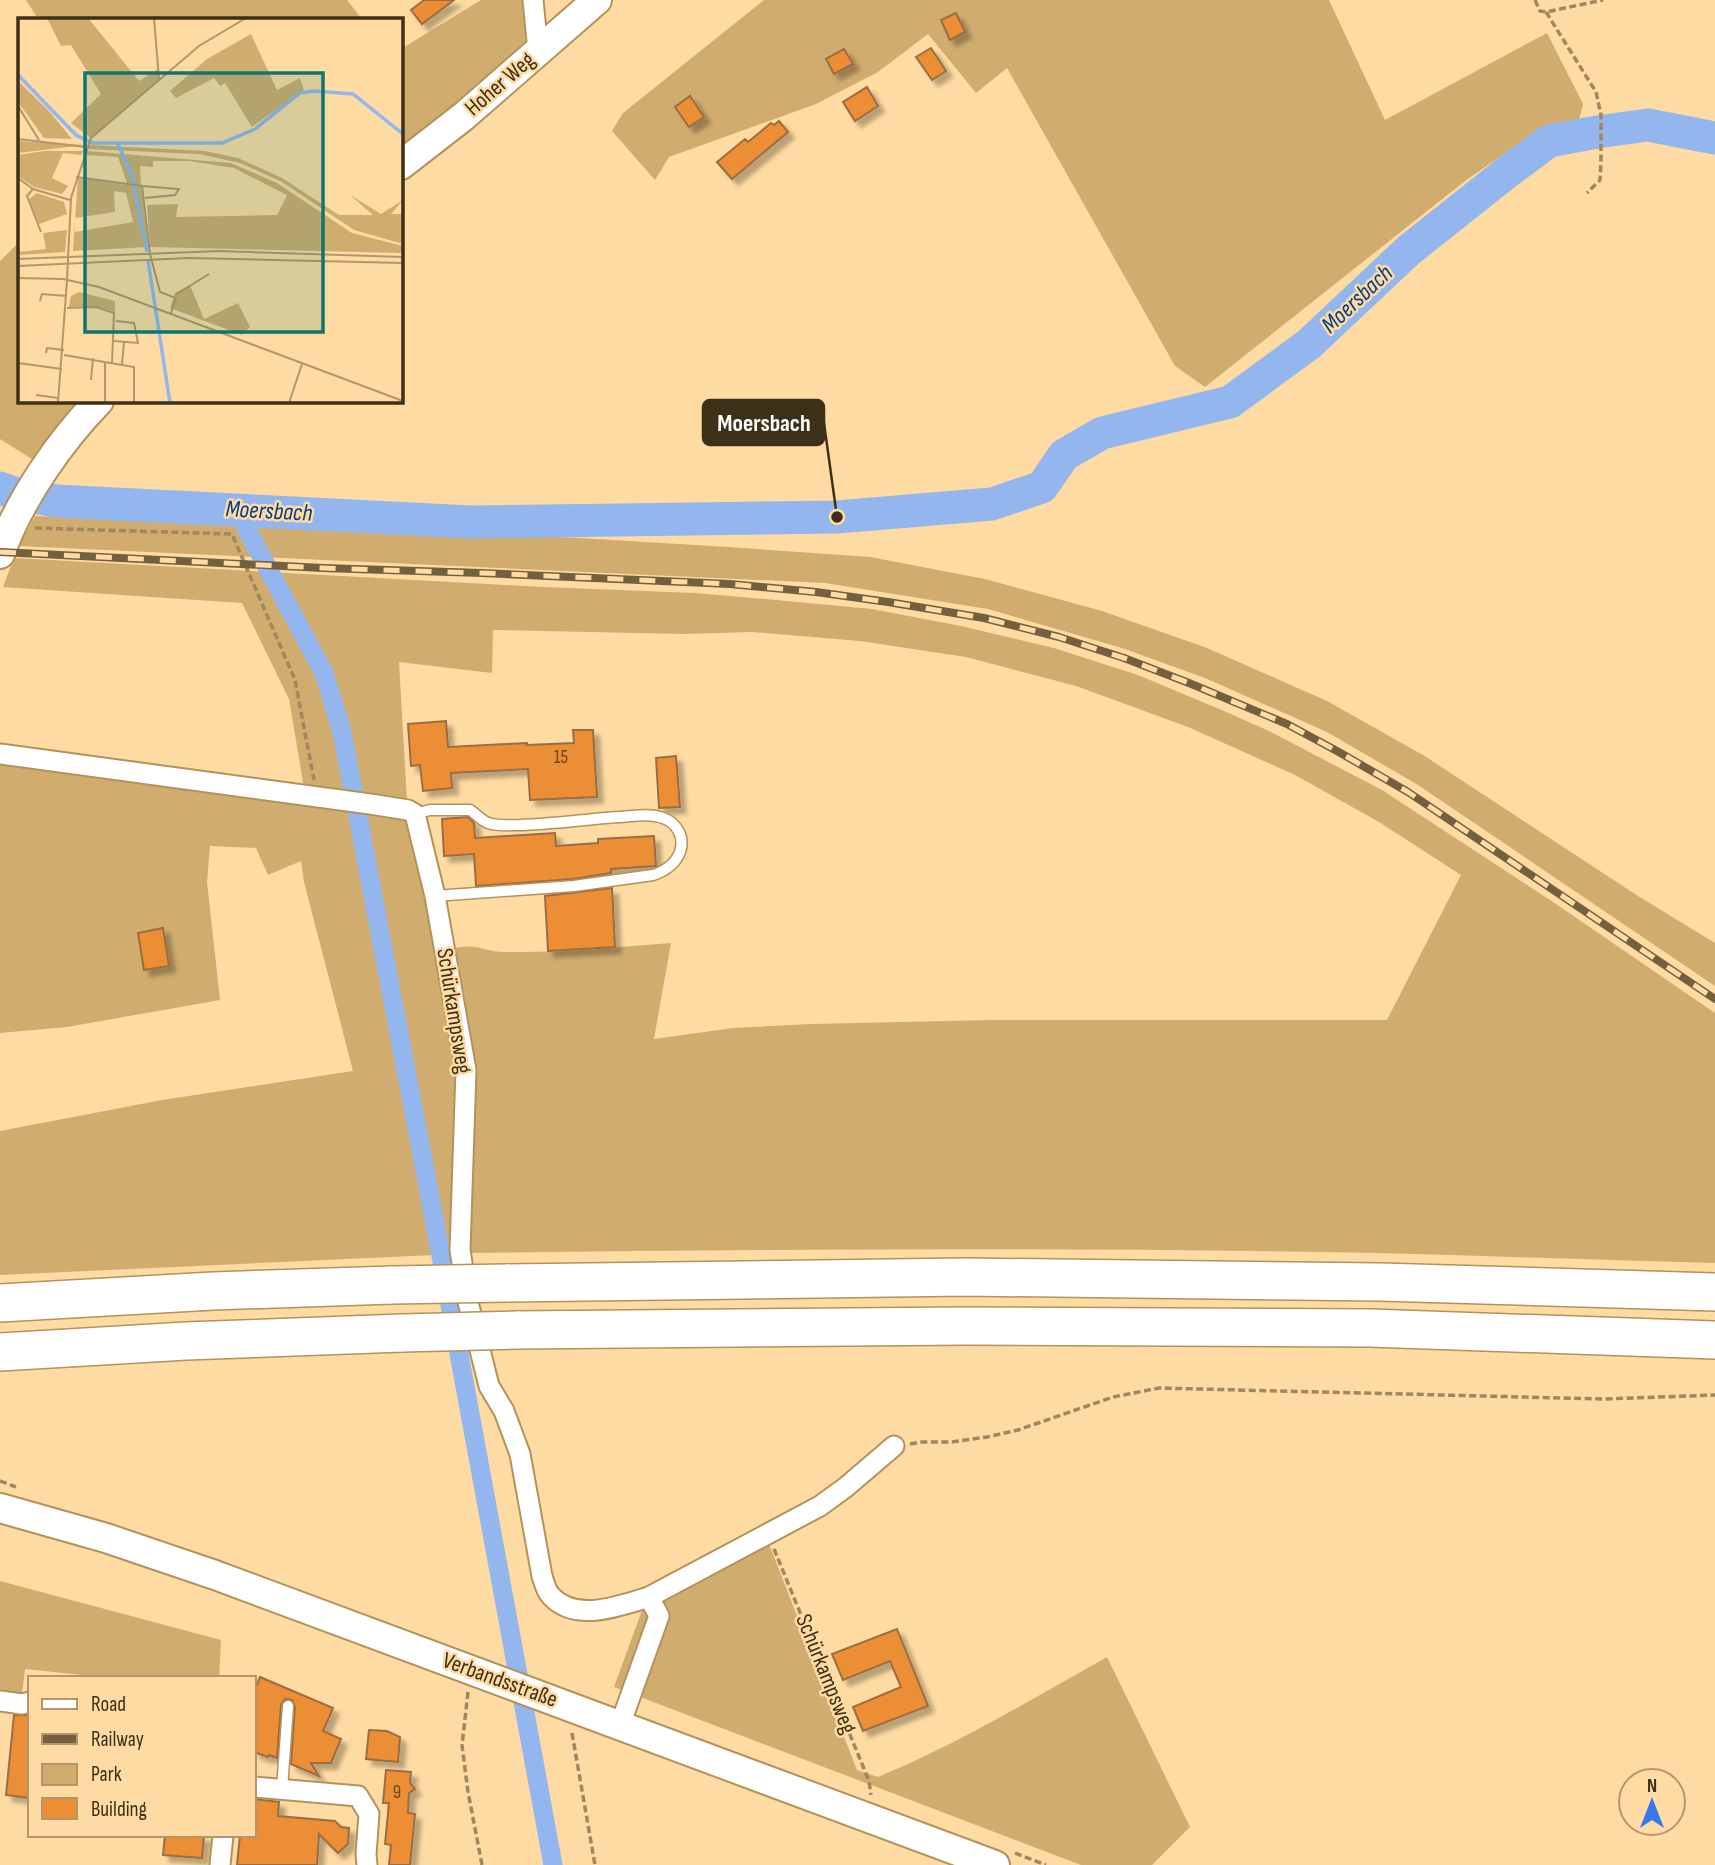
<svg xmlns="http://www.w3.org/2000/svg" width="1715" height="1865" font-family="'Sofia Sans Condensed',sans-serif">
  <defs>
    <filter id="shadow"><feDropShadow dx="6" dy="6" stdDeviation="2" flood-color="#0004"/></filter>
  </defs>
  <rect width="100%" height="100%" fill="#fedba2"/>
  <path fill="#d0ac6e" d="M26,0H347L362,19H38Z
    M481,0H533L538,51L401,165V49Z
    M764,0H1329L1385,120L1547,33L1583,104L1579,120L1524,140L1465,181L1205,387L1175,366L1007,68L976,93L928,34L878,72L816,104L669,157L655,180L612,131L623,113Z
    M19,242V401H99L46,468L0,439V261Z
    M35,516L580,538L728,547L870,557L985,579L1102,611L1207,648L1327,701L1423,755L1638,896L1715,943V986L1418,785L1327,732L1205,678L1122,648L988,609L825,583L19,546Z
    M14,558L544,587L695,593L765,599L872,609L961,626L1054,648L1138,675L1224,711L1269,731L1382,790L1556,904L1715,1013V1263C1602,1260 1490,1256 1377,1253C1075,1247 773,1249 470,1253L474,1109L452,949C476,942 483,952 505,952C560,953 616,947 671,943L654,1039L733,1028L811,1024L991,1020H1387L1461,875L1379,822L1295,775L1188,727L1076,686L966,657L860,641L752,632L684,634L493,630L492,673L399,662L407,801L304,788L289,699L242,603L3,587Z
    M0,761L407,817L429,909L460,1071L456,1254L0,1275V1131L162,1100L353,1071L304,882L301,861L268,875L256,848L210,846L207,882L220,1000L67,1027L0,1033Z
    M762,1526L857,1770L878,1777C958,1744 1032,1699 1107,1657L1190,1827L1152,1865H1081L614,1687L652,1583Z
    M0,1581L221,1640L219,1678H90L82,1675L25,1669L22,1694L0,1692Z"/>
  <g fill="none" stroke-linecap="round" stroke-linejoin="round">
    <path stroke="#93b6ef" stroke-width="19" d="M237,511L324,673L342,732L439,1245L553,1865"/>
    <path stroke="#93b6ef" stroke-width="33" d="M0,488L17,494L56,501L471,522L837,517L992,504L1042,487L1064,455L1102,433L1230,402L1309,344L1409,250L1506,173L1549,141L1597,132L1648,125L1715,138"/>
  </g>
  <path fill="#eb8e34" stroke="#9c6c43" stroke-width="2" filter="url(#shadow)" d="M424,0H454L422,24L411,10Z
    M956,13L965,32L950,40L941,20Z
    M931,48L946,71L932,80L916,57Z
    M844,49L853,64L834,74L826,59Z
    M867,87L878,106L855,121L843,102Z
    M690,96L704,117L689,127L675,107Z
    M779,121L788,132L732,179L717,162L745,139L748,142L771,123L774,125Z
    M446,721L448,747L527,743V745L574,743L573,730H593L597,797L530,800L528,769L451,773L452,788L423,791L420,765L411,766L408,724Z
    M676,756L680,807L659,808L656,758Z
    M468,817L474,823L475,838L555,833L556,846L598,843V839L654,836L656,866L611,869V873L573,879L476,886L474,854L444,856L442,819Z
    M612,888L615,947L548,951L545,896Z
    M163,928L169,966L144,970L138,933Z
    M897,1629L928,1706L863,1731L853,1707L901,1687L890,1661L843,1680L832,1654Z
    M260,1677L333,1708L323,1731L341,1739L331,1763H311L319,1776L291,1764L295,1707L292,1700L285,1699L281,1705L277,1758L269,1755L268,1757L254,1752V1692Z
    M14,1715H30V1798L6,1795Z
    M369,1730L387,1731L400,1737L398,1762L366,1759Z
    M386,1770L411,1772L410,1783L415,1789L409,1793L408,1813L415,1814L410,1865H389L391,1845L385,1844L389,1803H383Z
    M254,1799L279,1802L278,1816L335,1821L341,1827L349,1828L348,1844L338,1853L319,1834L317,1865H237L240,1835H254Z
    M165,1835L204,1836L202,1858L163,1855Z"/>
  <g fill="none" stroke-linecap="round" stroke-linejoin="round">
    <g stroke="#b3925b" stroke-width="13">
      <path id="service" d="M415,814L430,810H470C478,815 483,823 492,824C501,826 510,825 519,825C553,824 586,819 620,817C634,816 650,813 663,818C677,823 685,837 680,852C675,865 665,871 653,875L574,886L435,896
        M282,1789L288,1706"/>
    </g>
    <g stroke="#b3925b" stroke-width="23">
      <path id="minor" d="M533,0L538,51
        M0,754L370,804L408,810L415,814L435,896L466,1070L460,1250L468,1302L489,1386L504,1411L520,1454L542,1576C544,1582 546,1591 551,1596C576,1623 619,1606 649,1597L659,1616L620,1725
        M649,1597L820,1506L846,1487L894,1446
        M0,1701L22,1704L30,1702
        M254,1787L358,1796L369,1814L366,1854L367,1865
        M220,1865L223,1835"/>
    </g>
    <g stroke="#b3925b" stroke-width="32">
      <path id="secondary" d="M401,165L464,116L597,0
        M0,554C19,500 60,441 99,401
        M0,1508L106,1538L215,1575L995,1865"/>
    </g>
    <g stroke="#b3925b" stroke-width="40">
      <path id="motorway" d="M507,1283L965,1277L1380,1282L1715,1292
        M0,1303L213,1291L392,1285
        M517,1330L964,1326L1370,1328L1715,1340
        M0,1352L186,1341L402,1333"/>
    </g>
    <path stroke="#9f875e" stroke-width="3.5" stroke-dasharray="7 3.5" stroke-linecap="butt" d="M1535,0L1540,11L1546,12L1603,0
      M1546,12L1596,92L1601,115V162L1600,180L1587,193
      M35,528L232,534L295,680L314,780
      M910,1444L922,1442H952L987,1437L1018,1430L1113,1397L1159,1388L1604,1399L1715,1395
      M0,1481L16,1487
      M774,1549L869,1781L871,1795
      M468,1692L462,1745L468,1792L482,1865
      M572,1733L595,1865
      M1015,1853L1046,1865"/>
    <use href="#service" stroke="#fff" stroke-width="10"/>
    <use href="#minor" stroke="#fff" stroke-width="19"/>
    <use href="#secondary" stroke="#fff" stroke-width="28"/>
    <use href="#motorway" stroke="#fff" stroke-width="37"/>
    <g stroke="#74603f" stroke-width="8">
      <path id="rail" d="M0,552L323,568L482,573L730,584L816,592L888,602L984,618L1059,637L1124,658L1189,683L1287,724L1337,751L1408,792L1715,999"/>
    </g>
    <use href="#rail" stroke="#fedba2" stroke-width="5" stroke-dasharray="16" stroke-linecap="butt"/>
    <g stroke="#b3925b" stroke-width="40" stroke-linecap="butt">
      <path id="motorway-bridge" d="M392,1285L507,1283
        M402,1333L517,1330"/>
    </g>
    <use href="#motorway-bridge" stroke="#fff" stroke-width="37"/>
  </g>
  <g text-anchor="middle" dominant-baseline="central" stroke-width="5" stroke-linejoin="round" paint-order="stroke">
    <g font-size="19" fill="#68481f">
      <text x="561" y="757">15</text>
      <text x="397" y="1792">9</text>
    </g>
    <g font-size="23" fill="#3d3018" stroke="#fedba2">
      <text transform="translate(500 84) rotate(-41)">Hoher Weg</text>
      <text transform="translate(454 1011) rotate(81)">Schürkampsweg</text>
      <text transform="translate(826 1674) rotate(68)">Schürkampsweg</text>
      <text transform="translate(500 1680) rotate(20)">Verbandsstraße</text>
    </g>
    <g font-size="24" font-style="italic" fill="#073b8b" stroke="#fedba2">
      <text transform="translate(1357 299) rotate(-43)">Moersbach</text>
      <text transform="translate(269 511) rotate(3)">Moersbach</text>
    </g>
  </g>
  <g transform="translate(18 18)">
    <rect width="385" height="385" fill="#fedba2"/>
    <path d="M29,0H70L121,63L140,51L141,62L73,120L53,105L83,76L53,27L43,28ZM233,16L259,72L282,60L286,72L234,109L207,65L202,68L196,60L158,80L152,73L189,41ZM0,63L31,93L54,121L26,120L0,84ZM0,123L67,127L0,135ZM71,127L187,133L220,140L264,160L321,197H355L332,177L363,196L385,182L373,196H385V226L336,212L264,164L222,145L181,136L69,131ZM26,133H65L63,137L45,135L34,160L50,168L54,163L44,176L16,169L0,158V137ZM69,133L213,145L259,165L334,215L385,228V235L132,229L129,187L160,186L158,199L259,197L269,177L216,150L171,143H135V149L122,148L123,167L109,165L100,139L67,137ZM60,160L123,169L130,229L55,233ZM96,173L108,175L115,204L57,214V200L97,194ZM19,175L46,184L49,196L21,206L11,181ZM49,212L47,234L0,237V234L28,231L25,215ZM172,267L186,301L220,285L232,309L224,317L152,290L157,275ZM61,274L97,283V294L78,288L51,289L53,278Z" fill="#d0ac6e" fill-rule="evenodd"/>
    <path fill="none" stroke="#93b6ef" stroke-width="3.5" d="M0,57L58,117L74,125H204L237,111L282,75L296,73L335,76L385,116M100,126L114,157L129,234M130,242L152,385"/>
    <path fill="none" stroke="#b1976b" stroke-width="2" d="M136,0L141,61M0,88L21,122M0,121L68,129M58,159L124,168L132,236L142,274L158,280L153,295M0,160L15,171L52,182M124,168L161,171L157,177L127,180M15,171L9,178L23,214M0,241L201,233L385,239M0,248L170,240L385,245M0,260L45,261L81,269L385,383M49,262L53,180L73,120L181,28L228,0M157,277L191,256M22,283L24,276L49,278M49,290L78,289L96,295L94,345M96,323L120,325L116,305L98,303M28,335L29,330L46,332M46,337L116,349V385M0,345L44,351M104,346L106,324M73,362L75,340M18,377L40,380M40,385L49,262M87,385V345M271,385L284,346"/>
    <path fill="#0f766e" fill-opacity="0.15" stroke="#0f766e" stroke-width="3.5" d="M67,55H305V314H67Z"/>
    <rect width="385" height="385" fill="none" stroke="#3d3018" stroke-width="3.5"/>
  </g>
  <path fill="none" stroke="#3d3018" stroke-width="2.5" d="M837 517L824 423"/>
  <circle fill="#3d3018" stroke="#fedba2" stroke-width="2.5" cx="837" cy="517" r="7"/>
  <rect fill="#3d3018" stroke="#3d3018" stroke-width="2.5" x="703" y="400" width="121" height="45" rx="7"/>
  <g font-size="24" text-anchor="middle" font-weight="bold" fill="#fff">
    <text x="764" y="431">Moersbach</text>
  </g>
  <rect x="28" y="1676" width="228" height="161" fill="#fedba2" stroke="#b1976b" stroke-width="2"/>
  <rect x="42" y="1699" width="35" height="10" fill="#ffffff" stroke="#b1976b" stroke-width="2"/>
  <text x="91" y="1711" font-size="21" fill="#3d3018">Road</text>
  <rect x="42" y="1734" width="35" height="10" fill="#74603f" stroke="#b1976b" stroke-width="2"/>
  <text x="91" y="1746" font-size="21" fill="#3d3018">Railway</text>
  <rect x="42" y="1764" width="35" height="21" fill="#d0ac6e" stroke="#b1976b" stroke-width="2"/>
  <text x="91" y="1781" font-size="21" fill="#3d3018">Park</text>
  <rect x="42" y="1798" width="35" height="21" fill="#eb8e34" stroke="#b1976b" stroke-width="2"/>
  <text x="91" y="1816" font-size="21" fill="#3d3018">Building</text>
  <g transform="translate(1652 1802)"><circle r="33" fill="#fedba2" stroke="#b1976b" stroke-width="2"/>
  <path d="M0-5L12 26L0 18L-12 26Z" fill="#3678e6"/>
  <text y="-10" font-size="19" font-weight="bold" text-anchor="middle" fill="#3d3018">N</text>
  </g>
</svg>
